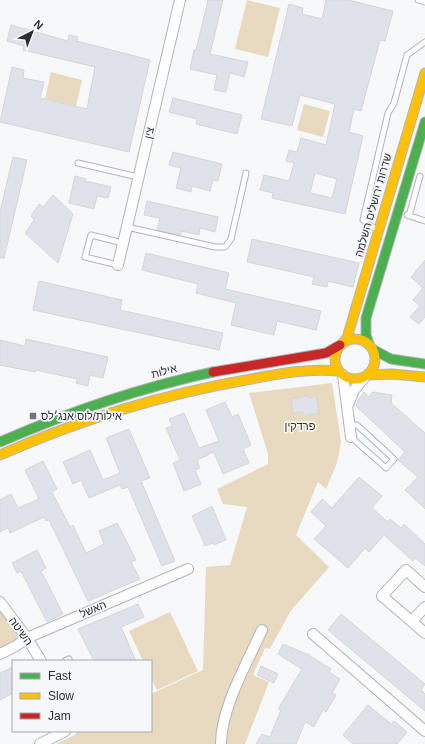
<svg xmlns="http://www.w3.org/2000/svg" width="425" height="744" font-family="Helvetica,Heebo,sans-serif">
  <rect width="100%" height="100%" fill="#f7f8fa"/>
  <path fill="#e8dac1" d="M247,0L280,8L268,57L235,49Z
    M51,72L82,80L76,106L45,99Z
    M304,104L330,111L323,137L297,130Z
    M332,383L341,442L337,463L326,489L318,482L296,535L329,567L290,612L270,649L265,648L253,675L269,682L245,744H56L75,735L78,731H151V694L203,670L206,567L230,565L247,507L223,504L217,489L268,464V454L249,393Z
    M0,602L27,638L0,654Z
    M170,612L198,671L157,690L151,678V661H143L129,631Z"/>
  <path fill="#e0e2ea" stroke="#d4d6db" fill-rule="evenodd" d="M208,0H223L210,54L248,62L244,77L230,73L226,92L214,90L217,75L190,69L194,50H196Z
    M326,0H348L393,11L385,41L380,40L361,111L354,109L349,132L363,136L345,214L272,198L273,193L260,190L264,175L289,181L294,163L286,161L289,150L297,152L301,138L326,145L335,104L300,95L292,126L261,119L289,4L303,8L302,14L322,19ZM315,173L337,179L332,198L310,193Z
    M11,25L68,41L69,35L78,37L77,41L150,60L129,152L0,122L12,67L24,70L23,78L44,82L40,98L87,109L95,67L23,50L24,46L7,41Z
    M173,98L242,115L237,134L196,124L197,119L169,112Z
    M173,152L222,164L218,181L213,180L210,191L192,186L191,192L176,188L181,168L169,165Z
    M13,157L27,160L4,258H0V212Z
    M75,176L86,179V181L111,187L108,198L97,196L94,209L69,203Z
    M53,195L73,214L58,263L25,233L34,220L31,216L39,204L43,207Z
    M147,201L218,217L215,232L200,228L199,235L181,231V235L157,230L160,218L144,215Z
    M252,239L359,263L353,287L328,281L327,287L312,284L314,277L247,262Z
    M146,253L229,273L225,289L321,311L316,330L277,321L274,335L231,325L236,303L196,293L198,284L142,270Z
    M425,260V317L419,324L410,317L420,306L413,300L423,288L411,277Z
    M39,281L122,300L120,310L223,333L219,350L33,310Z
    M26,339L108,357L103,378L90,375L88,386L76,383L77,379L36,370L35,372L0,365V340L25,346Z
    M364,392L369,397L373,392L392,395L391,403L425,433V509L405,490L418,477L398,460L405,452L356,406L358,400Z
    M307,396L308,398L316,396L319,413L303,416V412L293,413L291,399Z
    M225,402L232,417L238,414L251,445L243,449L249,463L223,474L214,452L197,460L200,468L195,470L201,484L184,491L173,463L180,460L166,428L172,426L169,419L184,413L199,448L219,441L206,410Z
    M129,429L150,478L141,481L175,561L162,566L128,487L122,489L120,485L89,498L81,480L73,484L63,462L90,450L103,480L120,473L106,438Z
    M43,461L57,489L52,492L70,527L73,525L86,553L104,544L99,531L117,523L136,560L131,562L140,579L88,601L49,520L46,521L44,517L10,533L8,528L0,532V500L11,494L18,508L39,499L25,470Z
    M359,477L382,496L372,508L388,522L390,519L401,528L404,524L425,544V566L415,558L413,561L384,535L369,552L365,548L348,568L314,539L326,526L311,512L322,499L332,508Z
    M212,506L226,540L214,545L213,543L205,546L192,516Z
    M37,550L46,568L41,571L63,614L47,622L21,571L17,573L12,563Z
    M138,604L144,617L121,627L136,661H94L78,629Z
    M341,614L425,684L421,690L425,694V711L328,630Z
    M283,644L309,655L331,669L329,672L340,679L332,693L336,695L326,712L323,710L314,727L305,722L296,744H256L262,734L270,737L281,710L278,709L302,669L278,654Z
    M261,666L278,674L274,683L257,675Z
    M13,667V693L0,700V673Z
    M368,705L391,724L394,721L407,732L397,744H353L343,735Z"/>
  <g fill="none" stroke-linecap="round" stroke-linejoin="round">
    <g stroke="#b2b4b9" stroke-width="7">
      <path id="lane" d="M418,0L425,2
        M78,163L138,177
        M407,215L425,221
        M409,216L420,176
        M127,227L215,247H225L231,239L246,173
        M377,230L363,220L388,113L394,103L407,55L425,42
        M118,265L85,257L91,235L123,243
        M349,425H357L394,459L386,468L351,437
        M65,661L69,659"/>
    </g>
    <g stroke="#b2b4b9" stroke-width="12">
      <path id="street" d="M118,265L180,0
        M343,375L351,437
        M348,405L354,390L364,378
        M425,587L406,570L382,596L425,633
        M0,602L27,638L41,661
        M412,621L425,607
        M313,634L425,731
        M0,654L16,646L27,638L188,569
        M40,744L65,731
        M221,744C221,708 247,663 262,630"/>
    </g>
    <g stroke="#b2b4b9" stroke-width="11">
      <path id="fast" d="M369,344L366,335V318L425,122
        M374,350L391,359L425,364
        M0,442C69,412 139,388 213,372"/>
    </g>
    <g stroke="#b2b4b9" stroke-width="11">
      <path id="slow" d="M335 359a20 20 0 1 1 40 0a20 20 0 1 1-40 0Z
        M343,343L347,338L425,73
        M367,375L392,374L425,377
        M0,455C79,420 160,395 246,380C277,374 307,368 339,371"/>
    </g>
    <g stroke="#b2b4b9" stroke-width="11">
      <path id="jam" d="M213,372L326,353L340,345"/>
    </g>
    <use href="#lane" stroke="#fefefe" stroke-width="5"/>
    <use href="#street" stroke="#fefefe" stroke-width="10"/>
    <use href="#fast" stroke="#4caf50" stroke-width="9"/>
    <use href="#slow" stroke="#ffc107" stroke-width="9"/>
    <use href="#jam" stroke="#c62828" stroke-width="9"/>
  </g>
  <rect fill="#73757b" stroke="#f6f7fb" stroke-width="1.5" x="29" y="412" width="8" height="8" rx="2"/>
  <g text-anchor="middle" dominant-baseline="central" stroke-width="3.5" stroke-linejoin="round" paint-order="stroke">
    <g font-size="11" fill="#2c2e36" stroke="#f6f7fb">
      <text transform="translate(149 133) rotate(-77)">צין</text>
      <text transform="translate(373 205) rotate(-74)">שדרות ירושלים השלמה</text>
      <text transform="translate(164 371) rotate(-15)">אילות</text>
      <text transform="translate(93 609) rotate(-23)">האשל</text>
      <text transform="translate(21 631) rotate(54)">השיטה</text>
    </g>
    <g font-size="11" fill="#2c2e36" stroke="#f6f7fb" text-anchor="start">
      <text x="41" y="416">אילות/לוס אנג׳לס</text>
    </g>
    <g font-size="11" fill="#432e00" stroke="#f6f7fb">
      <text x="300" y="426">פרדקין</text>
    </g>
  </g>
  <rect x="12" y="660" width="140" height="72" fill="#f6f7fb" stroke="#a5a7ac"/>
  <rect x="20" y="673" width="20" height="6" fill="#4caf50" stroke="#a5a7ac"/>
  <text x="48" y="680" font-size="12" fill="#2c2e36">Fast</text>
  <rect x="20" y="693" width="20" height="6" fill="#ffc107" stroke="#a5a7ac"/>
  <text x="48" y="700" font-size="12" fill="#2c2e36">Slow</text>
  <rect x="20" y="713" width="20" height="6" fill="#c62828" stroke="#a5a7ac"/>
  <text x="48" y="720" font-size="12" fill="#2c2e36">Jam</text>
  <g transform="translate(32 32) rotate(42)" stroke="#f6f7fb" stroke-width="3" paint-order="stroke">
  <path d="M0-3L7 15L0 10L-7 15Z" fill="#2c2e36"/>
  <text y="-6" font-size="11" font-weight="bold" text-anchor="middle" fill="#2c2e36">N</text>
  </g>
</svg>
